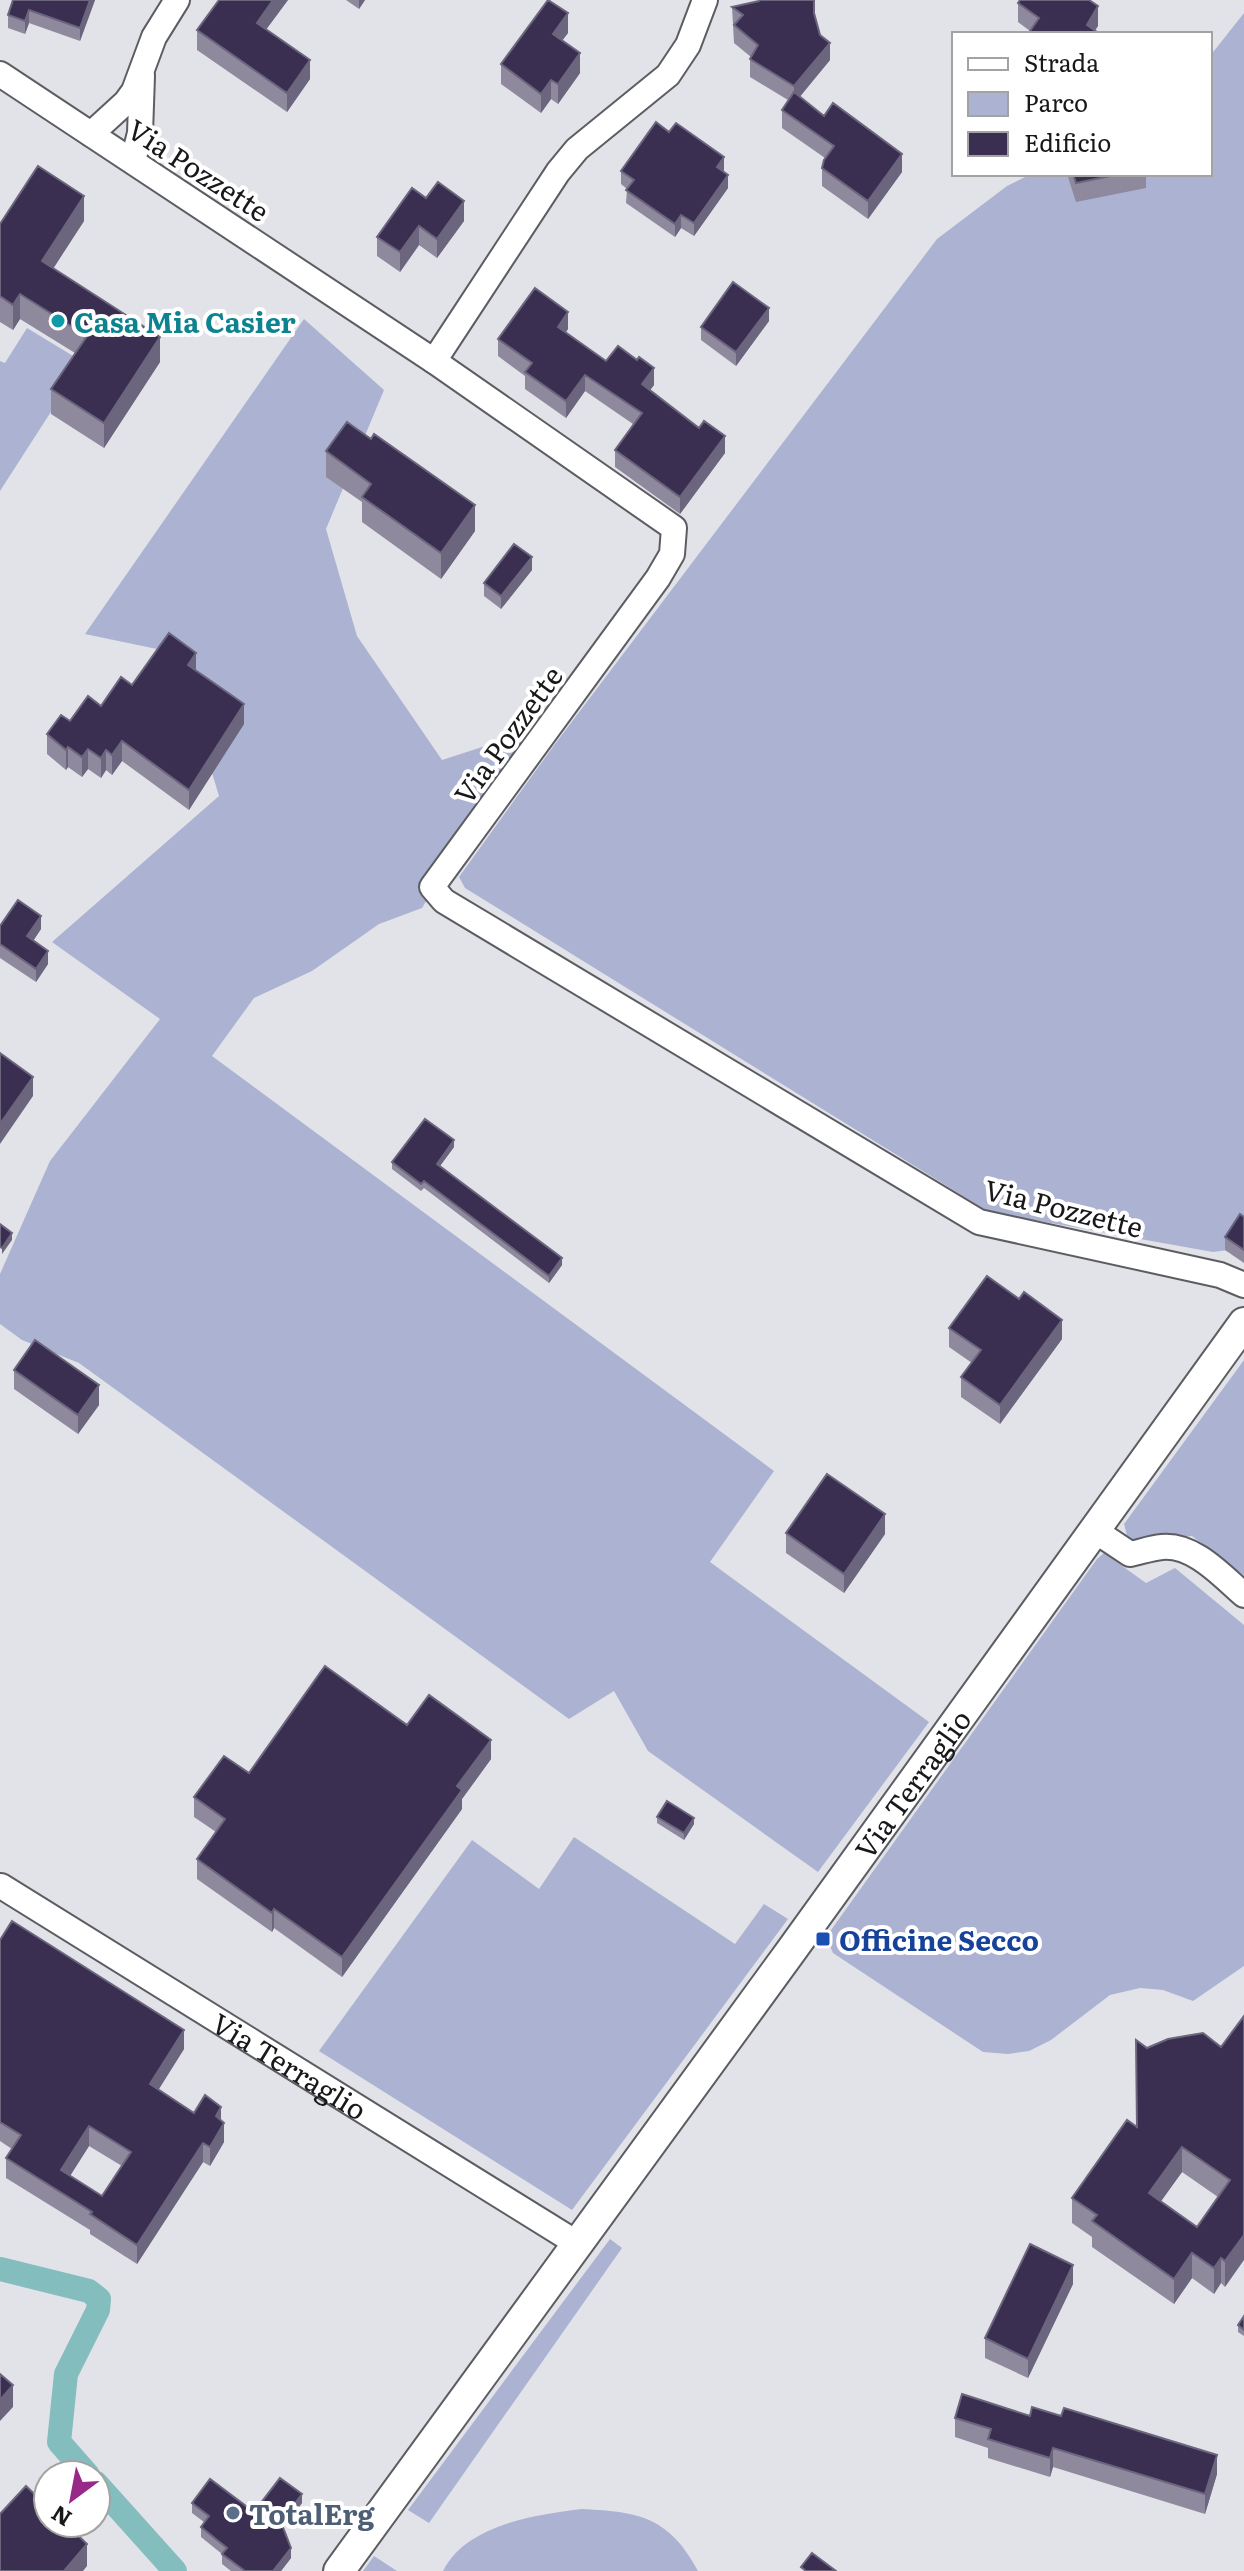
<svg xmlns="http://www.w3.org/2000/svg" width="1244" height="2571" font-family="Literata,serif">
  <rect width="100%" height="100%" fill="#e2e3e9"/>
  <path fill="#acb2d1" d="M1244,13V1248L1213,1252L989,1212L465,888L459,877L555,744L937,239L1007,186L1031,174H1210V56Z
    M304,319L384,390L326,529L357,636L442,760L544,727L460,843L422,908L379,924L312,971L254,998L212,1056L774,1471L710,1562L929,1722L818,1872L648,1751L614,1691L569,1719L79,1363L22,1340L0,1324V1274L50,1161L160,1019L52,942L219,796L176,653L85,634Z
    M27,328L83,362L0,491V361L5,363Z
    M1244,1360V1576L1192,1536L1137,1542L1127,1535L1124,1524Z
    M1104,1553L1146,1583L1175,1568L1244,1625V1966L1193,2001L1163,1990L1140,1988L1110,1995L1051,2040L1029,2051L1008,2054L983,2052L833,1953L826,1937L1097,1559Z
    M574,1837L735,1944L764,1904L788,1919L572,2210L319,2051L472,1840L539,1889Z
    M610,2239L622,2248L429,2523L408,2510Z
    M582,2509C639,2512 668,2516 698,2571H443C467,2524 535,2515 582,2509Z
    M374,2556L397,2571H363Z"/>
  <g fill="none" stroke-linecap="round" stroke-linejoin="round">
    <path stroke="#84bdbe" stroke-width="24" d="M0,2269L89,2291L99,2299L98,2310L66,2374L59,2442L88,2475
      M96,2483L175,2571"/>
    <g stroke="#5c5d62" stroke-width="28">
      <g id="minor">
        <path d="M0,74L434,361L674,528L672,554L658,578L432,887L444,901L979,1222L1220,1275L1244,1285"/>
        <path d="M91,134L126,102L134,91L154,37L177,0"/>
        <path d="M133,161L140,133L142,76"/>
        <path d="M434,361L558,172L577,149L668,75L688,45L705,0"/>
        <path d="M1094,1530L1130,1554C1140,1552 1151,1548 1162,1547C1194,1544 1222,1576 1244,1595"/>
        <path id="s1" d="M1,1886L578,2244"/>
      </g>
    </g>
    <g stroke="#5c5d62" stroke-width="34">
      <g id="major">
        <path id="s2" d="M339,2571L791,1951L1244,1323"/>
      </g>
    </g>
    <use href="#minor" stroke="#fff" stroke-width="24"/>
    <use href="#major" stroke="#fff" stroke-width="30"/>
  </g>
  <path fill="#8e899c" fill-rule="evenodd" d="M13,0H95L80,41L29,23L25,34L8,28V15Z
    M288,0L266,29L310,79L287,112L197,50V30Z
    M346,0H365L359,9Z
    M815,0L814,16L830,60L800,96L824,116L902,172L868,219L822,186V168L825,158L782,128V110L788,100L750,77V59L751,57L734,43L732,7Z
    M1018,3L1098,26L1030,31L1018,22Z
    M568,33L562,40L580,73L558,104L551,99L541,113L501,84V64Z
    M724,170L723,171L728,188L694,236L681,228L675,237L626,203L627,189L621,184V171Z
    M1067,174H1146V188L1076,202Z
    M426,198L464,221L437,258L419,245L400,272L377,256V237Z
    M84,221L53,268L160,362L104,448L51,414V389L75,353L20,319L13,330L0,322V224Z
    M769,321L736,366L701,340V327Z
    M568,329L566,332L606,361L654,385L650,390L725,453L680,514L615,467V450L633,424L585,391L566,418L525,389V376L498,356V339Z
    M371,439L475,531L441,579L362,522V502L326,477V451Z
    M532,570L501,609L484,596V583Z
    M196,672L244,724L189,810L122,761L112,775L106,770L101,778L88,769L82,777L68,767L66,770L47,754V734L70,721L101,706L132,685Z
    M0,926L41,929L33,941L48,964L36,982L0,958Z
    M454,1147L440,1166L562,1265L549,1283L424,1188L421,1191L392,1169V1162Z
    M1244,1217V1263L1225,1250V1237Z
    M949,1328L1062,1339L1000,1424L961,1397V1377L972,1363L949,1347Z
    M14,1370L99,1405L78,1434L14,1389Z
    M786,1533L885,1534L844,1593L786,1553Z
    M407,1725L491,1759L462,1799V1809L342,1977L274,1928L272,1932L197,1879V1859L216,1832L194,1817V1797L249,1773Z
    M657,1817L694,1824L684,1840L657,1823Z
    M0,1940L184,2049L159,2089L194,2113L221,2121L224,2142L210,2166L203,2162L137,2264L90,2234V2230L6,2178V2158L12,2149L0,2141ZM89,2146L122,2166L102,2196L70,2176Z
    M1244,2016L1225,2287L1221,2283L1214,2294L1192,2278L1174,2304L1092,2247V2237L1072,2223V2198L1137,2127L1147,2048L1221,2047ZM1182,2172L1218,2197L1197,2227L1161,2201Z
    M1073,2284L1028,2378L985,2358V2338Z
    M1244,2316V2336L1238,2332V2325Z
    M1061,2416L1217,2474L1205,2514L1053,2467L1050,2477L988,2458V2448L955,2437V2418Z
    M192,2503L254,2512L302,2503L283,2528L291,2558L281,2571H231L222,2564V2554L201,2537V2527L204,2522L192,2513Z"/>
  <path fill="#6c657e" d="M90,0H95L80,41V28Z
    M273,0H288L257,42V23Z
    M359,0H365L359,9Z
    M1098,6V26L1093,34L1087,25Z
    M29,10V23L25,34V21Z
    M568,13V33L553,53V34Z
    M830,43V60L794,104V86Z
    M580,53V73L558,104V84Z
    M310,60V79L287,112V93Z
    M551,80V99L541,113V94Z
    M902,154V172L868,219V201Z
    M724,157V170L717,180V167Z
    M728,175V188L694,236V223Z
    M84,196V221L42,286V261Z
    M464,201V221L437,258V239Z
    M681,215V228L675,237V224Z
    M419,226V245L400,272V252Z
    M20,294V319L13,330V305Z
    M769,308V321L736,366V352Z
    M568,312V329L558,344V327Z
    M160,337V362L104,448V423Z
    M654,368V385L642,401V384Z
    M585,375V391L566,418V401Z
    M725,436V453L680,514V497Z
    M475,505V531L441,579V553Z
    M532,557V570L501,609V596Z
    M196,653V673L188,665Z
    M244,704V724L189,810V790Z
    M122,741V761L112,775V755Z
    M68,747V767L66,770V750Z
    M88,749V769L82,777V757Z
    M106,750V770L101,778V758Z
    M41,916V929L27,950V936Z
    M48,951V964L36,982V969Z
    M33,1077V1096L0,1144V1124Z
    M454,1140V1147L437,1170V1164Z
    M12,1233V1240L2,1254V1248Z
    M562,1258V1265L549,1283V1276Z
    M1062,1320V1339L1000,1424V1405Z
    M99,1385V1405L78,1434V1415Z
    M885,1514V1534L844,1593V1574Z
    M491,1740V1759L462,1799V1809L342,1977V1957L457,1786Z
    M694,1818V1824L684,1840V1833Z
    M274,1909V1928L272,1932V1913Z
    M184,2030V2049L150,2103V2084Z
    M221,2107V2126L216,2116Z
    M224,2123V2142L210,2166V2147Z
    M89,2126V2146L61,2190V2170Z
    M203,2143V2162L137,2264V2245Z
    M1182,2147V2172L1149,2218V2193Z
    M1244,2235V2260L1225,2287V2261Z
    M1192,2253V2278L1174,2304V2279Z
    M1221,2258V2283L1214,2294V2268Z
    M1073,2265V2284L1028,2378V2359Z
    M13,2385V2407L0,2421V2400Z
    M1053,2448V2467L1050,2477V2458Z
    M1217,2455V2474L1205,2514V2494Z
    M302,2494V2503L281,2531V2522Z
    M87,2544V2566L83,2571H64Z
    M291,2548V2558L281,2571H273Z"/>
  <path fill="#3a2f50" stroke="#6c657e" stroke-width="2" fill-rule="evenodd" d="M13,0H90L80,28L29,10L25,21L8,15Z
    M219,0H273L257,23L310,60L287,93L197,30Z
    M548,0L568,13L553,34L580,53L558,84L551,80L541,94L501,64Z
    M760,0H814V13L820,35L830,43L794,86L750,59L758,45L734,25L743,15L732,7L759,1Z
    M1020,0H1089L1098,6L1087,25L1100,34H1028L1039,18L1018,3Z
    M794,92L824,116L833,103L902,154L868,201L822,168L824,160L834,146L782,110Z
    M656,122L669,132L676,123L724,157L717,167L728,175L694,223L681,215L675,224L626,190L634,180L621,171Z
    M38,166L84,196L42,261L160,337L104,423L51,389L87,336L20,294L13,305L0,296V224Z
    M1073,174H1120L1076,183Z
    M438,182L464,201L437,239L419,226L400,252L377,237L412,188L426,198Z
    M733,282L769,308L736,352L701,327Z
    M535,288L568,312L558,327L606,361L618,346L637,360L639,357L654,368L642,384L699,428L704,421L725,436L680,497L615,450L642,413L585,375L566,401L525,372L532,363L498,339Z
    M347,422L371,439L374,434L475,505L441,553L362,497L371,484L326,451Z
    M514,544L532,557L501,596L484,583Z
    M169,633L196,653L188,665L244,704L189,790L122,741L112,755L106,750L101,758L88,749L82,757L68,747L66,750L47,734L61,715L70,721L88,696L101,706L121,677L132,685Z
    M18,900L41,916L27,936L48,951L36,969L0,944V926Z
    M0,1053L33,1077L0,1124Z
    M425,1119L454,1140L437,1164L562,1258L549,1276L424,1181L421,1184L392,1162Z
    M1240,1214L1244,1217V1250L1225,1237Z
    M0,1224L12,1233L2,1248L0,1247Z
    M987,1276L1019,1299L1024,1292L1062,1320L1000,1405L961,1377L981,1350L949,1328Z
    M35,1340L99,1385L78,1415L14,1370Z
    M827,1474L885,1514L844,1574L786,1533Z
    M325,1666L407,1725L429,1695L491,1740L457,1786L462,1790L342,1957L274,1909L272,1913L197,1859L225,1819L194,1797L224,1756L249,1773Z
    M667,1801L694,1818L684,1833L657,1817Z
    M12,1921L184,2030L150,2084L194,2113L205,2095L221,2107L216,2116L224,2123L210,2147L203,2143L137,2245L90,2214L92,2212L6,2158L21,2135L0,2122V1940ZM89,2126L131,2152L102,2196L61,2170Z
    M1244,2016V2235L1225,2261L1221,2258L1214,2268L1192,2253L1174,2279L1092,2221L1097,2215L1072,2198L1127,2120L1137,2127L1136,2040L1147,2048L1168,2039L1203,2033L1221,2047ZM1182,2147L1230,2180L1197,2227L1149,2193Z
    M1030,2244L1073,2265L1028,2359L985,2338Z
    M1244,2316V2330L1238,2325Z
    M0,2374L13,2385L0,2400Z
    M962,2394L1030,2416L1032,2407L1061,2416L1064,2408L1217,2455L1205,2494L1053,2448L1050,2458L988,2439L991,2429L955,2418Z
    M280,2478L302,2494L281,2522L291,2548L273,2571H245L222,2554L227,2548L201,2527L209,2516L192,2503L210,2479L254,2512Z
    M26,2486L48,2507V2523H65L87,2544L64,2571H0V2514Z
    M812,2553L836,2571H806L801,2567Z"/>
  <circle fill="#0f9aa8" stroke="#fff" stroke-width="3" cx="58" cy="321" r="8"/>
  <rect fill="#1a4fb4" stroke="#fff" stroke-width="3" x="815" y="1931" width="16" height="16" rx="4"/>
  <circle fill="#5c6f8a" stroke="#fff" stroke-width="3" cx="233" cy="2513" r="8"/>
  <g text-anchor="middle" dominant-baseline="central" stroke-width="8" stroke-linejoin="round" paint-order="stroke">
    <g font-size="28" fill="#18181a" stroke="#fff">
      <text transform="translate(199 169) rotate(33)">Via Pozzette</text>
      <text transform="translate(507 734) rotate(-54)">Via Pozzette</text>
      <text transform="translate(1064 1207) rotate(14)">Via Pozzette</text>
      <text stroke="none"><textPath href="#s2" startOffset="974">Via Terraglio</textPath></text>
      <text stroke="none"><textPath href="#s1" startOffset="340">Via Terraglio</textPath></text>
    </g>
    <g font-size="28" font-weight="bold" fill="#0d838f" stroke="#fff" text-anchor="start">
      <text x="74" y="321">Casa Mia Casier</text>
    </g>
    <g font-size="28" font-weight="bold" fill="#164399" stroke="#fff" text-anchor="start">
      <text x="839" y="1939">Officine Secco</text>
    </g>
    <g font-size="28" font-weight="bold" fill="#4e5e75" stroke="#fff" text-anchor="start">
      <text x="249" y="2513">TotalErg</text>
    </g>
  </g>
  <rect x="952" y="32" width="260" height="144" fill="#ffffff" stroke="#a3a3a3" stroke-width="2"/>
  <rect x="968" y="58" width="40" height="12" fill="#ffffff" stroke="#a3a3a3" stroke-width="2"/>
  <text x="1024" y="72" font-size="24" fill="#18181a">Strada</text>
  <rect x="968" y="92" width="40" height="24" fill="#acb2d1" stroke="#a3a3a3" stroke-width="2"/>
  <text x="1024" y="112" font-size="24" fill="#18181a">Parco</text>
  <rect x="968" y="132" width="40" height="24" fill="#3a2f50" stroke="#a3a3a3" stroke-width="2"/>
  <text x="1024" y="152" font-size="24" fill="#18181a">Edificio</text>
  <g transform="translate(72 2499) rotate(212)"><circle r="38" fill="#ffffff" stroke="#a3a3a3" stroke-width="2"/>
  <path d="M0-6L14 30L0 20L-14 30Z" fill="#982989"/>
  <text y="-12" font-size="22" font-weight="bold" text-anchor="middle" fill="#18181a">N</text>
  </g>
</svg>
